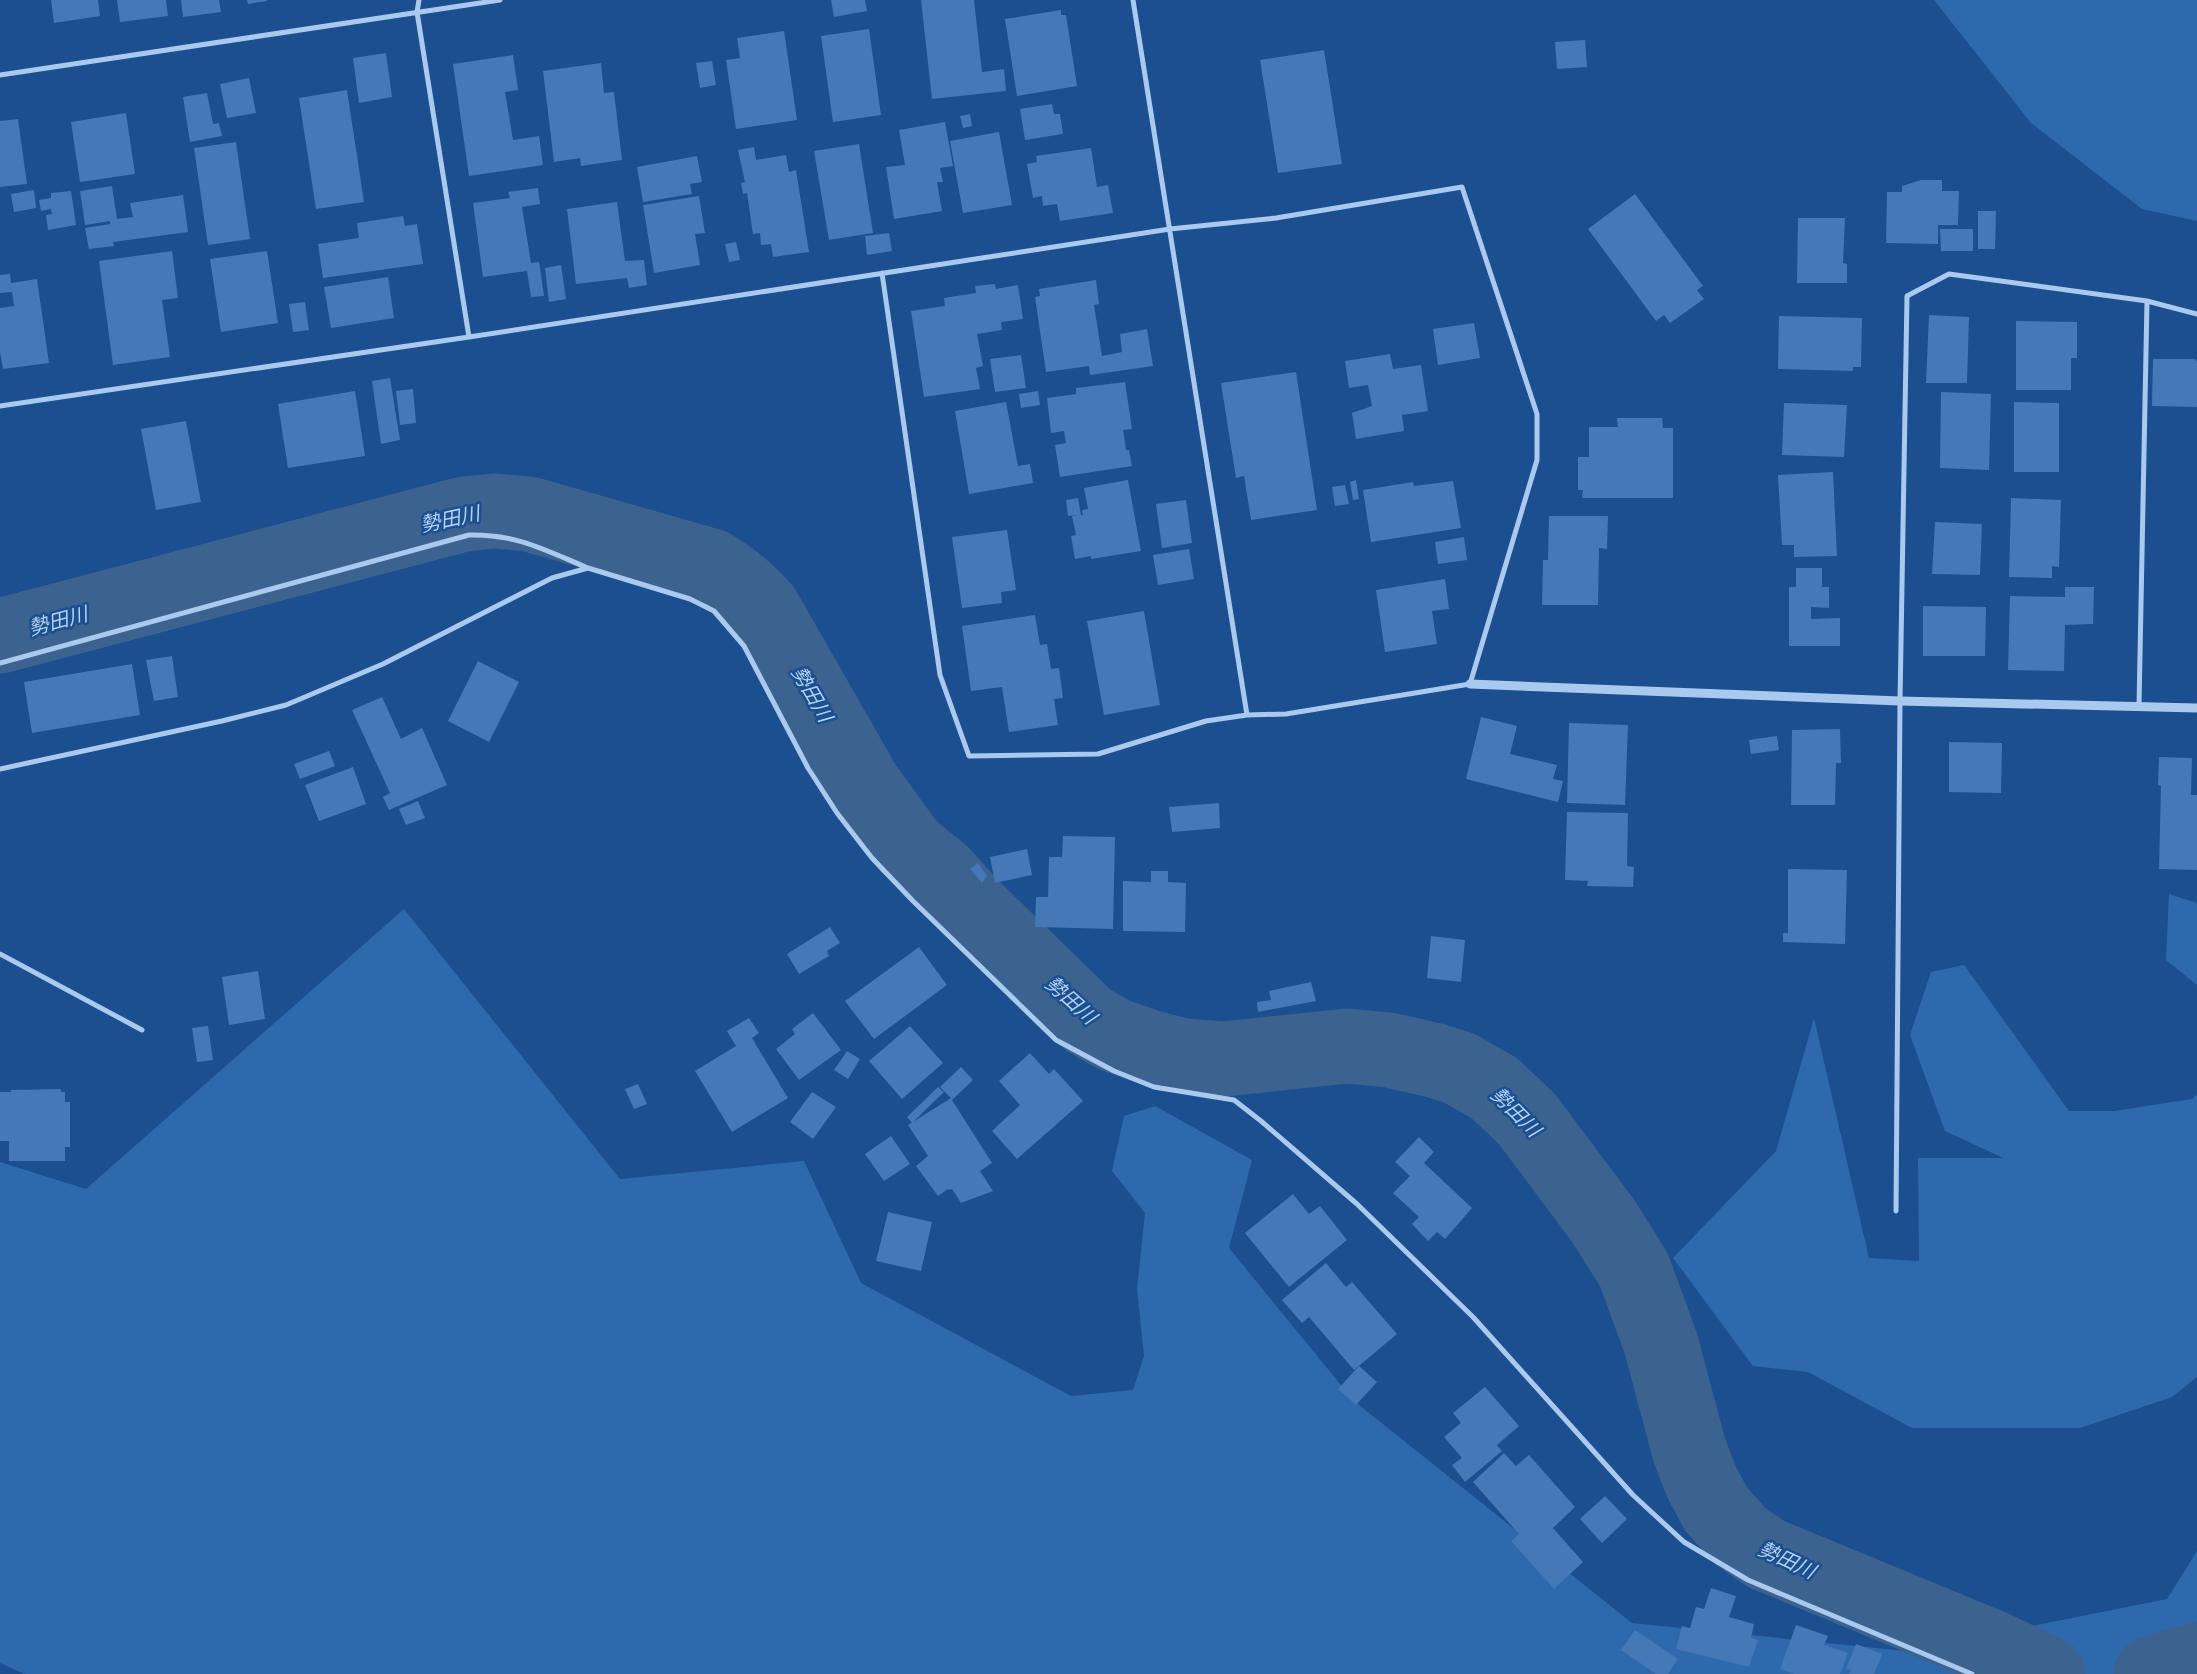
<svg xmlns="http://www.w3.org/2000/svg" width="2197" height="1674" font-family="Figtree,'Noto Sans JP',sans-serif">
  <rect width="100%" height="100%" fill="#1b4f8f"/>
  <path fill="#2e69ad" d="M1934,0H2197V221L2142,209L2031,123Z
    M2169,894L2197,903V985L2166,960Z
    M404,909L620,1179L804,1161L861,1283L1071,1396L1133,1390L1144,1356L1137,1289L1145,1213L1112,1171L1124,1116L1155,1106L1252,1160L1229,1248L1354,1401L1632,1623L1906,1651L2167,1599L2197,1551V1674H25L0,1663V1162L86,1189Z
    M1964,965L2069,1111H2114L2192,1099L2197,1094V1377L2172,1397L2080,1428H1912L1808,1372L1753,1366L1673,1258L1776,1151L1814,1018L1869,1258L1919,1261L1918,1158H2003L1945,1131L1910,1035L1931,972Z"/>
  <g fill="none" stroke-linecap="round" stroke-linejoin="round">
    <path stroke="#3c6290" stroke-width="75" d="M0,636L464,514L495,511L529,514L711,566C732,579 748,591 764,610L864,785L909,847L941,873L973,908L1088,1020L1114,1035L1149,1047L1183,1056L1224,1059L1347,1046L1389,1050L1433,1060L1459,1068L1494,1088L1527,1119L1604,1222L1634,1270L1661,1344L1689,1449L1701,1481L1716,1509L1740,1536L1766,1554L1991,1647L2048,1674
      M2151,1674L2197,1660"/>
  </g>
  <path fill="#4478b7" d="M51,0H98L100,16L54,23Z
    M117,0H166L168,16L120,22Z
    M181,0H219L221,12L183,17Z
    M247,0H267V1L248,4Z
    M831,0H865L867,11L834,17Z
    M921,0H974L982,72L1004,69L1006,91L932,99Z
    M1061,10V15H1066L1077,86L1017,96L1005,19Z
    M869,29L881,115L833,122L821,36Z
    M784,31L797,120L736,129L726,60L740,58L737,38Z
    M1585,40L1587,67L1557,69L1555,42Z
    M1324,50L1342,164L1278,173L1260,60Z
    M386,53L392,97L359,103L353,58Z
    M513,55L518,90L505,92L513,140L539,136L543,165L469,176L453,64Z
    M712,61L716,85L700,88L696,63Z
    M601,63L604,93L614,92L622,160L581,166L580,158L554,162L543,71Z
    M249,78L256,113L227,118L220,84Z
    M347,90L364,202L316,209L299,98Z
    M207,93L213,124L219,123L222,136L190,142L183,97Z
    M1052,104L1054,114H1060L1063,134L1025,140L1020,109Z
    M126,113L135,174L80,182L71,122Z
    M970,114L972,126L963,128L960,116Z
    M18,119L27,184L0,187V121Z
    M945,122L953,166L940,168L943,182H937L942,211L894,219L886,167L905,165L899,130Z
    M999,132L1012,205L963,213L950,141Z
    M236,142L250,239L208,245L194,148Z
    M859,144L873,233L829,240L814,151Z
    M754,147L756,160L786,155L789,172L796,170L809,252L773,257L771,244L761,245L760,233L753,234L747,193L743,194L741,183L745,182L738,150Z
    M1091,148L1097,187L1108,185L1113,213L1060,221L1057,204L1043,206L1042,196L1033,198L1027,164L1037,162L1036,156Z
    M697,156L702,182L690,184L692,194L643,202L637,167Z
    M1921,180H1942V191H1959L1958,225H1938V244L1886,243L1887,192H1902V186Z
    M112,186L117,219L133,217L130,203L183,195L188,232L113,242L114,246L89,249L85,228L110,224V221L85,225L80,191Z
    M538,188L540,204L522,207L531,263L539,262L544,296L531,297L527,271L483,277L473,203L510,198L508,192Z
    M34,190L36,208L14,212L11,194Z
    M71,191L76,225L48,230L46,215L52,214L51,209L41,211L39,200L51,198V193Z
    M1635,194L1703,286L1697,290L1704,299L1670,323L1664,315L1656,321L1588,229Z
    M699,196L705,233L695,234L700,265L654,273L643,205Z
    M617,202L625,261L644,260L647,285L629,288L627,278L576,284L567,209Z
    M1978,211H1996L1995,249H1978Z
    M403,216L405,226L417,224L423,264L323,278L318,244L359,238L357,223Z
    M1798,218H1845L1843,263L1847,264V283H1797Z
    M1940,229H1973V251H1941Z
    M889,233L892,251L867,255L865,236Z
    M736,242L740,260L729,262L725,244Z
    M172,251L178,298L162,300L170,357L113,365L99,261Z
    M267,251L278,323L221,332L210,259Z
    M561,265L566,299L549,302L545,268Z
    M10,274L11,283L37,279L49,363L3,369L0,352V308L14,306L12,292L0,293V275Z
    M388,277L394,318L331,328L324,287Z
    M1096,280L1099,304L1094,305L1102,356L1122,352L1120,334L1147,329L1153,366L1090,375L1089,366L1046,372L1035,297L1040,296L1039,289Z
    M995,284L996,289L1018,285L1023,319L1001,322L1002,330L977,334L983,366L976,368L980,389L924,397L911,311L945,306L944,298L976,293L975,286Z
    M305,302L309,330L293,332L289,304Z
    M1929,315L1969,317L1967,383H1926Z
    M1779,316L1862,318L1861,367H1853V371L1778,369Z
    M2016,321L2077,322V358H2071V390H2016Z
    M1474,323L1480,358L1438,365L1433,329Z
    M1390,354L1393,369L1421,365L1428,411L1402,415L1404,431L1356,439L1352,413L1372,406L1368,385L1349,388L1345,361Z
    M1021,355L1026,388L995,392L990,359Z
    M2153,359H2195L2197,362V407L2152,406Z
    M1296,372L1317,510L1251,520L1244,476L1236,478L1221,383Z
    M390,378L400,440L381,444L372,381Z
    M1125,382L1132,429L1123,430L1126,450H1129L1132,466L1060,477L1055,445L1066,443L1064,431L1051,433L1047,398L1076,394V388Z
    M413,389L416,423L400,425L396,391Z
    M355,391L365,456L288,468L278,404Z
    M1038,391L1040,405L1021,408L1019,394Z
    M1941,392L1991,394L1989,470L1940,468Z
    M1006,402L1018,466L1030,464L1033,483L969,494L955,411Z
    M2014,402L2059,403V472H2014Z
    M1784,403L1847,405L1844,457L1782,455Z
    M1617,418H1662L1663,428H1673V498H1582L1583,490H1578V457H1589V427H1618Z
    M186,421L201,502L156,510L141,429Z
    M1833,472L1837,556L1794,557V545H1782L1778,475Z
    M1128,480L1141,551L1091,559V556L1075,559L1071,536L1076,535L1072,516L1078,515L1068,516L1066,500L1078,498L1081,515H1083L1082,510L1088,509L1084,488Z
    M1356,480L1359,499L1353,500L1350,482Z
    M1453,481L1461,528L1371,542L1363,490L1413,482L1414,486Z
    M1345,485L1349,504L1335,506L1332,487Z
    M2011,498L2061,500L2059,567L2052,566V578L2009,577Z
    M1186,500L1192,543L1162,548L1156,504Z
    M1549,516H1608L1607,549L1599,548L1598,605H1542L1543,560H1548Z
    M1935,522L1982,524L1980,575L1932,574Z
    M1007,530L1016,590L1001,592L1002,603L962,608L952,537Z
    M1464,537L1467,560L1438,564L1435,542Z
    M1189,549L1194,579L1158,585L1153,555Z
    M1796,568H1822V587H1829V608L1811,607V619L1840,618V646H1789V587H1796Z
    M1445,579L1449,609L1432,611L1437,644L1385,652L1376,590Z
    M2065,587H2094L2093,624L2065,625L2064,671L2008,670L2010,596L2065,597Z
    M1923,606L1986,607L1985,656H1923Z
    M1144,611L1160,705L1104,715L1087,621Z
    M1035,615L1040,645L1047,644L1051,669L1059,668L1063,698L1054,699L1058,725L1009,732L1002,687L971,691L962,626Z
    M172,656L178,697L154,701L146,660Z
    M478,661L519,682L489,742L448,721Z
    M132,664L140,715L32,733L24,682Z
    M382,697L401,739L422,728L447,785L389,810L383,797L390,793L352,710Z
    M1481,717L1517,726L1510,754L1557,765L1553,779L1563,781L1558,802L1466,779Z
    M1569,723L1628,725L1625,805L1567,803Z
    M1840,729L1841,763H1836L1835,805H1791L1792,730Z
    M1777,736L1779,750L1751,754L1749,740Z
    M1949,742L2002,743L2001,793L1949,792Z
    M329,751L335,766L300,779L294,764Z
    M2159,757L2192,758L2191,795H2197V870L2159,869L2161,786L2158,785Z
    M353,767L366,804L319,821L305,785Z
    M418,801L425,818L406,825L399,809Z
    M1219,803L1220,828L1172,832L1169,807Z
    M1567,812L1628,813L1627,866L1634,867L1633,887L1587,886L1588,881L1565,880Z
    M1063,836L1115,837L1113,929L1035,927L1036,897H1048L1049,857H1062Z
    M1027,849L1032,875L995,883L990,857Z
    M978,863L987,876L982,883L970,869Z
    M1788,869L1847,870L1845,944L1783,942V933H1788Z
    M1151,871H1168V882L1186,883L1185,932L1123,931V881L1151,882Z
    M830,927L840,943L827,951L829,956L799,974L787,954Z
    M1431,936L1465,940L1461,982L1427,978Z
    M919,947L947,985L874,1039L845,1001Z
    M258,971L265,1019L229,1025L222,977Z
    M1311,982L1316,1001L1258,1012L1257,1002L1271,1000L1269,991Z
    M813,1013L841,1050L799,1080L776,1049L795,1034L792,1029Z
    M749,1018L759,1033L752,1038L788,1098L732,1132L695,1071L736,1046L727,1031Z
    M208,1026L213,1060L197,1062L192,1028Z
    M910,1026L943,1063L902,1099L869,1061Z
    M847,1051L860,1059L848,1079L834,1070Z
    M1030,1053L1049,1074L1054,1069L1083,1101L1017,1159L992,1131L1020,1105L999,1081Z
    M961,1067L973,1080L952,1100L992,1163L980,1171L993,1191L961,1203L952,1189L949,1190L948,1189L938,1196L916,1166L928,1156L908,1125L951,1098L940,1087Z
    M638,1084L647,1104L634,1109L625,1089Z
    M938,1087L944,1092L912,1123L907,1117Z
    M61,1089V1092H65V1102H70V1147H65V1161H9V1141H0V1092H11V1090Z
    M812,1092L836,1107L813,1139L790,1122Z
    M891,1136L910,1164L884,1181L865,1154Z
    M1419,1137L1434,1152L1424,1163L1472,1208L1445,1239L1437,1232L1428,1241L1412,1224L1419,1217L1393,1193L1410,1176L1395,1162Z
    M1293,1194L1309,1214L1320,1206L1347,1240L1289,1287L1245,1233Z
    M888,1212L932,1222L921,1271L876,1261Z
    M1326,1263L1346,1287L1352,1282L1397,1334L1354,1370L1309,1317L1302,1323L1282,1300Z
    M1359,1366L1377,1382L1356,1405L1338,1389Z
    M1485,1387L1519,1426L1497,1445L1502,1451L1465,1482L1452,1465L1462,1458L1444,1437L1461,1423L1453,1413Z
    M1504,1453L1516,1466L1529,1455L1575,1507L1553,1528L1583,1562L1554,1589L1511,1541L1519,1534L1473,1482Z
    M1605,1496L1627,1519L1602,1543L1580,1519Z
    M1711,1588L1736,1596L1729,1617L1754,1624L1751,1638L1758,1640L1749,1667L1676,1649L1682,1626L1690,1628L1696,1607L1704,1609Z
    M1796,1625L1828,1636L1824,1645L1848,1653L1840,1674H1794L1780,1669Z
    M1635,1630L1678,1659L1668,1674H1656L1621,1650Z
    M1856,1644L1882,1654L1874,1674H1849L1851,1670L1846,1669Z"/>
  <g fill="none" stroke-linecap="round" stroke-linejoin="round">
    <path stroke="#a9c9ee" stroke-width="5" d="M419,0L417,12L469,337
      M0,75L500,0
      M882,273L940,675L969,756L1098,754L1206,721L1247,715L1133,0
      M0,406L469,337L1170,229L1276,218L1462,187L1537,414V460L1470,684L1286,714L1247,715
      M0,663L469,535C517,534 545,550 588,568
      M2139,706L2147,301
      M0,769L222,721L286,705L383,664L552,578L588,568L690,599L714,611L744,646L808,768L837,813L872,858L913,901L1056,1040L1114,1071L1154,1087L1234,1100L1261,1121L1357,1204L1473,1317L1633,1495L1684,1542L1748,1580L1972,1674
      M0,954L142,1030
      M1896,1211L1900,701L1907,296L1949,274L2147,301L2197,314"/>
    <path stroke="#a9c9ee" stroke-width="9" d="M1470,684L1900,701L2197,708"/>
  </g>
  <g text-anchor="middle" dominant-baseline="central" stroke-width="5" stroke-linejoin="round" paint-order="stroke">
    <g font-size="20" font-style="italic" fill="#b5d3f5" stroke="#1b4f8f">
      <text transform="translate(450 519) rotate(-12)">勢田川</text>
      <text transform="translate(58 621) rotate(-15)">勢田川</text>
      <text transform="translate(812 694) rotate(60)">勢田川</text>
      <text transform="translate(1071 1000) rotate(42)">勢田川</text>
      <text transform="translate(1516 1112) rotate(45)">勢田川</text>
      <text transform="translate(1787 1560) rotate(25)">勢田川</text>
    </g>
  </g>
</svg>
